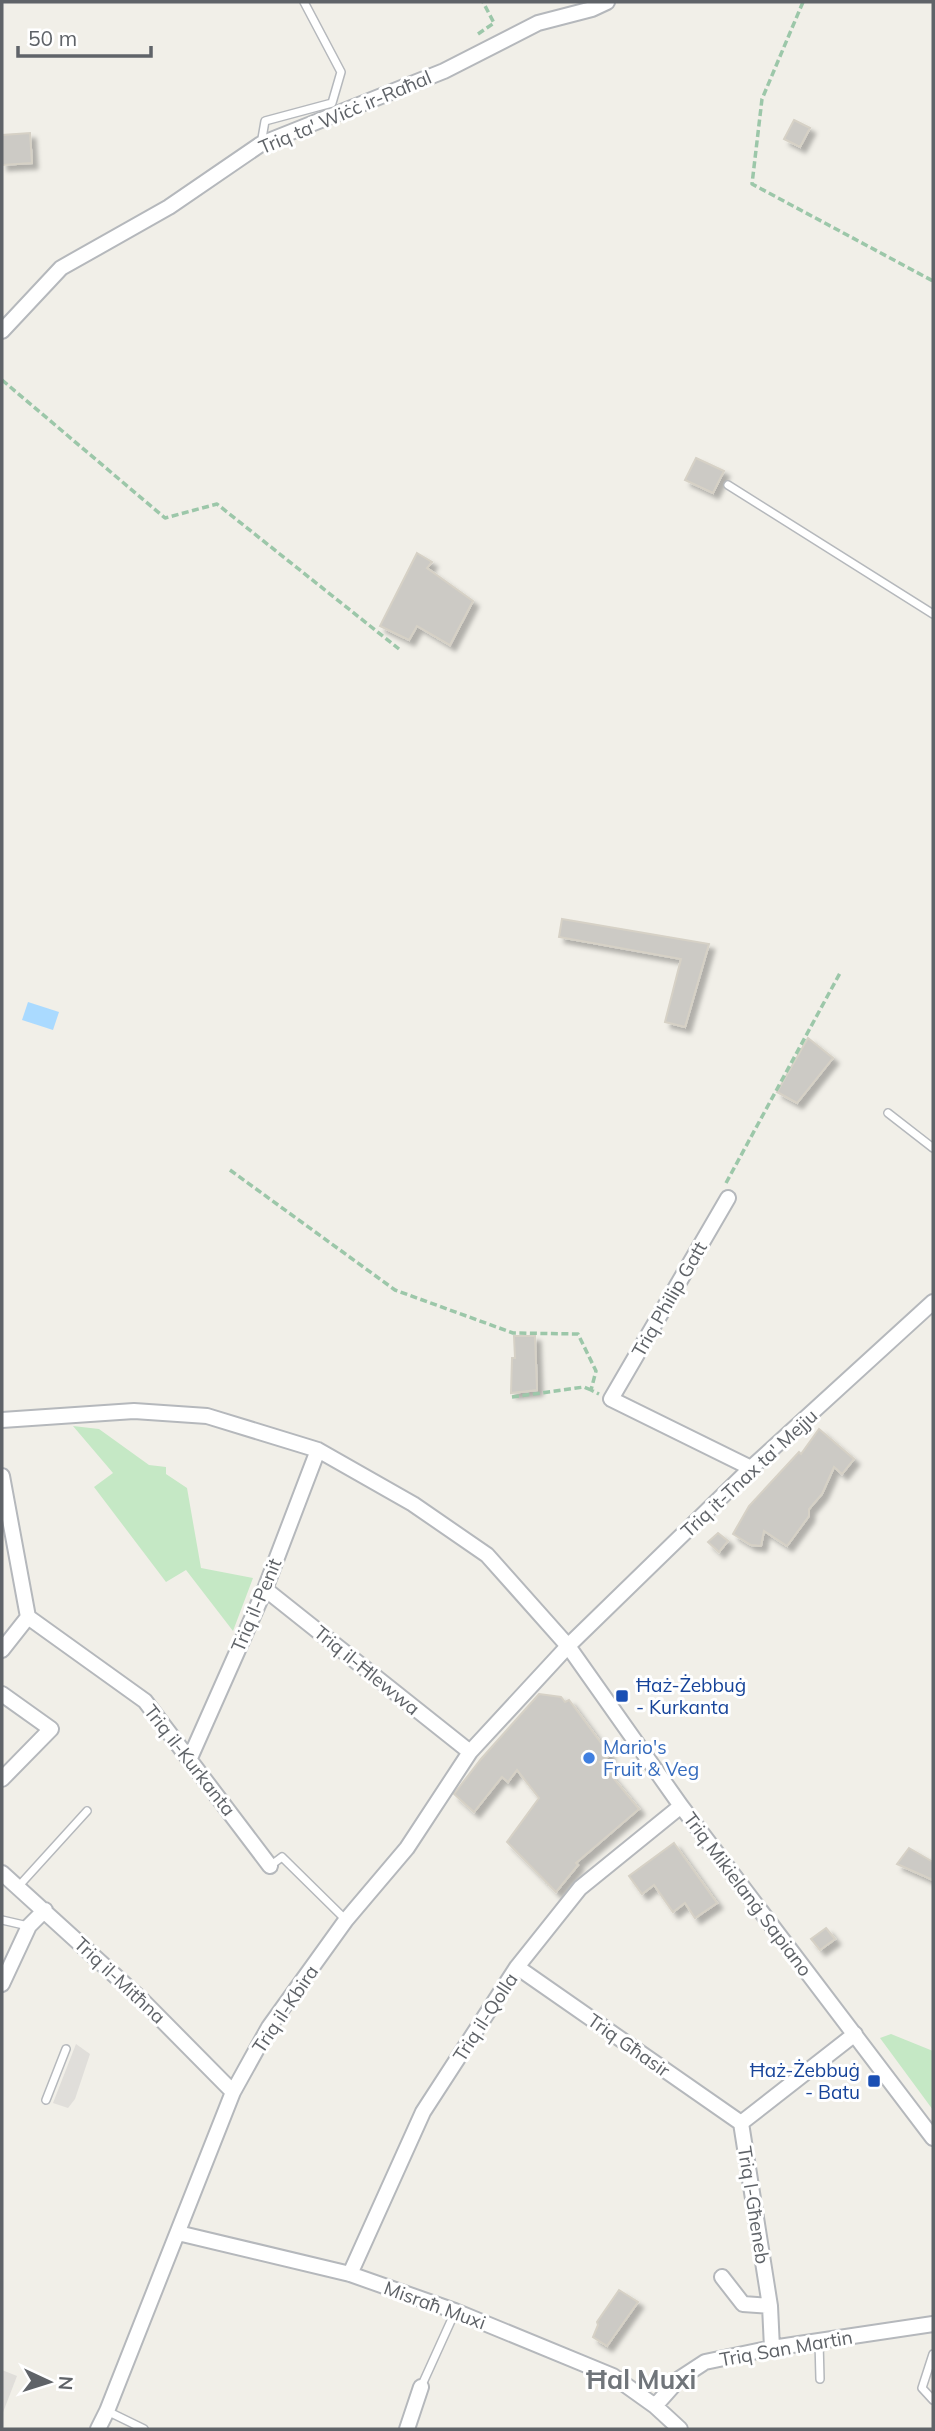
<svg xmlns="http://www.w3.org/2000/svg" width="935" height="2431" font-family="Mulish,sans-serif">
  <defs>
    <filter id="shadow"><feDropShadow dx="5.5" dy="5.5" stdDeviation="2" flood-color="#0004"/></filter>
  </defs>
  <rect width="100%" height="100%" fill="#f1efe8"/>
  <path fill="#e0deda" d="M76,2044L90,2054L75,2099L68,2108L53,2103Z
    M2,2370L17,2376L2,2415Z"/>
  <path fill="#c5e8c5" d="M73,1426L99,1429L149,1465L166,1467V1474L187,1488L201,1568L253,1578L233,1631L186,1570L166,1582L94,1487L113,1473Z
    M891,2034L933,2051V2110L880,2038Z"/>
  <path fill="#aadaff" d="M28,1002L59,1012L53,1030L22,1020Z"/>
  <path fill="#cccac5" stroke="#d6d1c6" stroke-width="2" filter="url(#shadow)" d="M794,120L810,128L800,147L784,139Z
    M30,133L32,163L2,165V135Z
    M696,458L724,471L713,493L685,480Z
    M417,553L432,562L427,568L473,601L450,645L417,626L409,640L380,626Z
    M562,919L709,944L685,1027L665,1022L681,959L559,937Z
    M808,1038L833,1058L797,1103L777,1092Z
    M514,1336H535L537,1390L511,1393L512,1358H515Z
    M819,1429L854,1459L842,1474L834,1467L822,1494L809,1509V1516L787,1546L764,1531L761,1546L751,1545L733,1534L749,1506L799,1452L801,1454Z
    M718,1533L728,1541L719,1552L708,1542Z
    M539,1694L561,1697L565,1702L569,1700L610,1755L600,1762L639,1809L576,1863L578,1865L556,1892L507,1842L539,1798L517,1770L508,1782L502,1777L474,1812L454,1794L481,1759Z
    M674,1843L717,1903L695,1918L685,1903L673,1912L654,1885L642,1894L629,1876Z
    M909,1848L933,1862V1880L897,1864Z
    M826,1928L835,1939L820,1950L811,1939Z
    M619,2290L638,2302L607,2346L593,2337L598,2325L597,2322Z"/>
  <g fill="none" stroke-linecap="round" stroke-linejoin="round">
    <g stroke="#b5b8bc" stroke-width="10">
      <path id="service" d="M261,144L265,121L332,103L341,72L304,2
        M728,485L933,614
        M888,1113L933,1148
        M270,1866L282,1857L346,1920
        M17,1888L87,1811
        M2,1920L28,1926
        M46,2100L66,2049
        M819,2341L820,2379
        M933,2354L922,2388L933,2400
        M421,2387L455,2312
        M107,2411L144,2429"/>
    </g>
    <g stroke="#b5b8bc" stroke-width="18">
      <path id="minor" d="M2,331L61,268L169,207L261,144L444,71L538,23L592,9L607,2
        M728,1198L611,1399L751,1468
        M2,1420L134,1411L207,1416L318,1450L413,1504L487,1555L568,1646L681,1806L933,2138
        M2,1476L28,1617L145,1701L270,1866
        M265,1589L470,1752
        M2,1650L28,1617
        M2,1694L51,1729L2,1779
        M190,1758L265,1589L318,1450
        M2,1873L143,2001L233,2092
        M517,1967L741,2123
        M2,1984L29,1926L45,1910
        M178,2233L350,2274L455,2311L613,2376L655,2406L680,2429
        M350,2274L423,2112L517,1967L580,1888L681,1806
        M722,2277L743,2304L770,2306
        M772,2348L770,2306L741,2123L855,2034
        M655,2406L679,2379L705,2362L772,2348L933,2324
        M98,2429L107,2411L233,2092L269,2027L346,1920L407,1848L470,1752L568,1646L751,1468L933,1302
        M407,2429L421,2387"/>
    </g>
    <path stroke="#9cc7a9" stroke-width="3.5" stroke-dasharray="7 3.5" stroke-linecap="butt" d="M803,2L762,99L752,184L933,281
      M478,34L494,23L483,2
      M2,380L165,518L217,504L399,649
      M230,1170L395,1290L513,1333L578,1334L596,1371L591,1390L599,1394
      M726,1183L840,973
      M512,1397L584,1387L591,1390"/>
    <use href="#service" stroke="#fff" stroke-width="7"/>
    <use href="#minor" stroke="#fff" stroke-width="14"/>
  </g>
  <g fill="#1a4fb4" stroke="#fff" stroke-width="2.5">
    <rect x="615" y="1689" width="14" height="14" rx="3.5"/>
    <rect x="867" y="2074" width="14" height="14" rx="3.5"/>
  </g>
  <circle fill="#3f7fe0" stroke="#fff" stroke-width="2.5" cx="589" cy="1758" r="7"/>
  <g text-anchor="middle" dominant-baseline="central" stroke-width="6" stroke-linejoin="round" paint-order="stroke">
    <g font-size="19" fill="#5f6368" stroke="#fff">
      <text transform="translate(345 112) rotate(-23)">Triq ta' Wiċċ ir-Raħal</text>
      <text transform="translate(669 1299) rotate(-60)">Triq Philip Gatt</text>
      <text transform="translate(749 1473) rotate(-43)">Triq it-Tnax ta' Mejju</text>
      <text transform="translate(256 1605) rotate(-67)">Triq il-Penit</text>
      <text transform="translate(367 1670) rotate(39)">Triq il-Ħlewwa</text>
      <text transform="translate(190 1760) rotate(52)">Triq il-Kurkanta</text>
      <text transform="translate(748 1894) rotate(53)">Triq Mikielanġ Sapiano</text>
      <text transform="translate(120 1980) rotate(43)">Triq il-Mitħna</text>
      <text transform="translate(285 2009) rotate(-56)">Triq il-Kbira</text>
      <text transform="translate(485 2017) rotate(-57)">Triq il-Qolla</text>
      <text transform="translate(629 2045) rotate(35)">Triq Għasir</text>
      <text transform="translate(754 2205) rotate(81)">Triq l-Għeneb</text>
      <text transform="translate(435 2305) rotate(20)">Misraħ Muxi</text>
      <text transform="translate(786 2348) rotate(-10)">Triq San Martin</text>
    </g>
    <g font-size="19" fill="#164399" stroke="#fff" text-anchor="start">
      <text x="636" y="1685">Ħaż-Żebbuġ<tspan x="636" dy="22">- Kurkanta</tspan></text>
      <text x="860" y="2070" text-anchor="end">Ħaż-Żebbuġ<tspan x="860" dy="22">- Batu</tspan></text>
    </g>
    <g font-size="19" fill="#366cbe" stroke="#fff" text-anchor="start">
      <text x="603" y="1747">Mario's<tspan x="603" dy="22">Fruit &amp; Veg</tspan></text>
    </g>
    <g font-size="26" font-weight="bold" fill="#70757a" stroke="#fff">
      <text x="641" y="2379">Ħal Muxi</text>
    </g>
  </g>
  <rect width="935" height="2431" fill="none" stroke="#5f6368" stroke-width="7"/>
  <g transform="translate(49 2382) rotate(94)" stroke="#ffffff" stroke-width="5" paint-order="stroke">
  <path d="M0-5L12 26L0 18L-12 26Z" fill="#5f6368"/>
  <text y="-10" font-size="19" font-weight="bold" text-anchor="middle" fill="#5f6368">N</text>
  </g>
  <path d="M18 46v10h133v-10" fill="none" stroke="#5f6368" stroke-width="3.5"/>
  <text x="28" y="46" font-size="21" fill="#5f6368" stroke="#ffffff" stroke-width="5" paint-order="stroke">50 m</text>
</svg>
